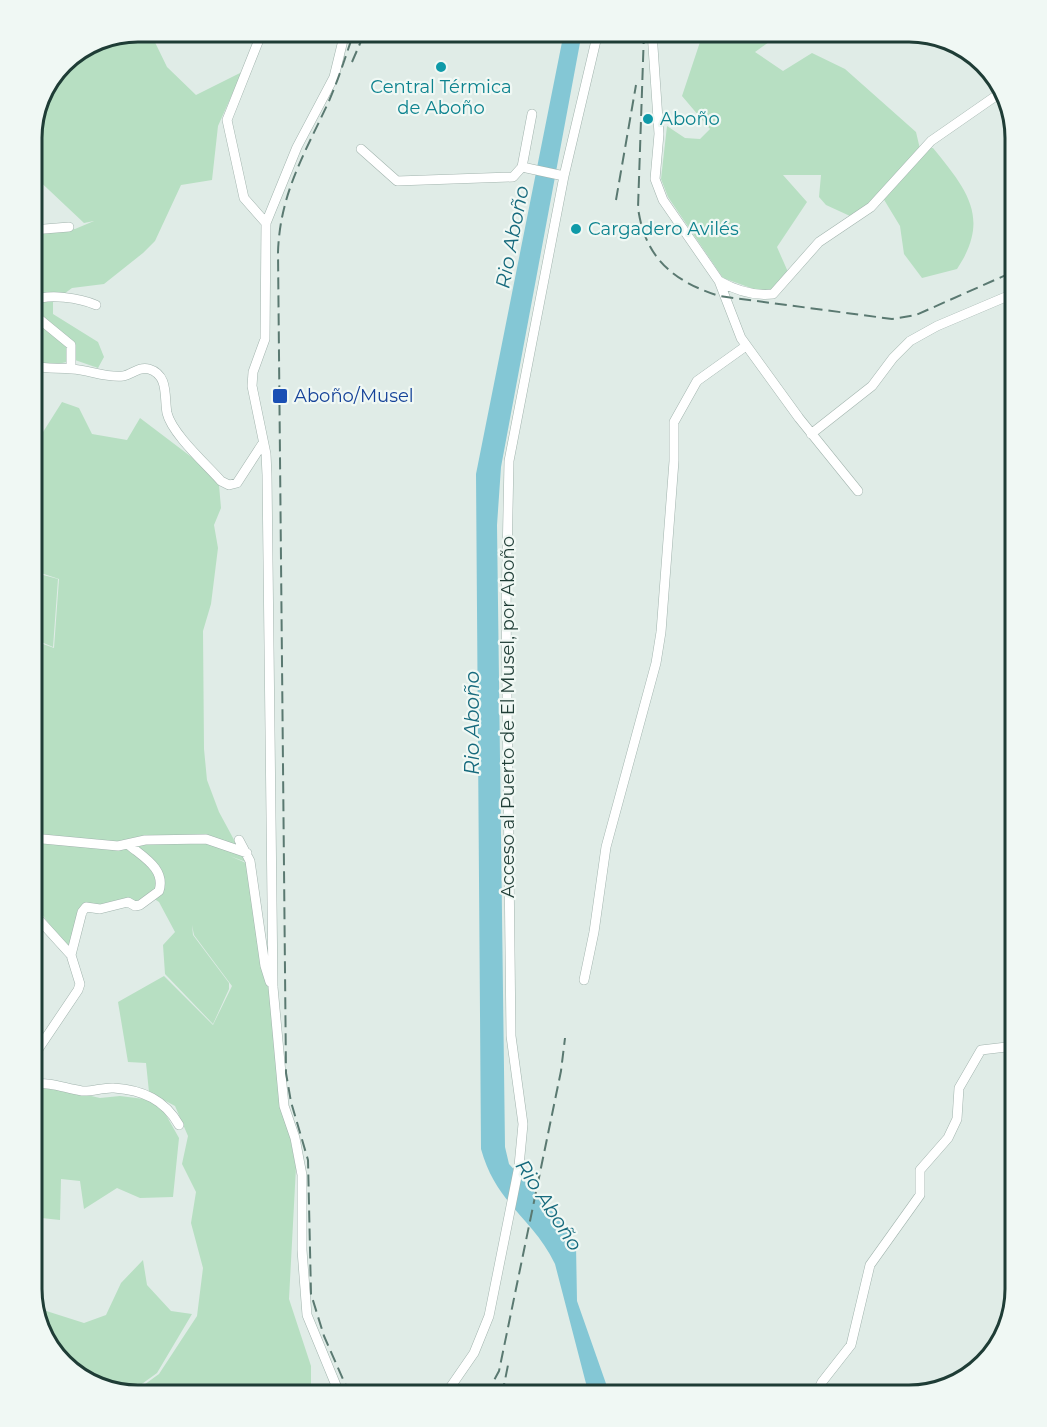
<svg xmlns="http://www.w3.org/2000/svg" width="1047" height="1427" font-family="Montserrat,sans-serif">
  <rect width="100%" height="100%" fill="#e0ece7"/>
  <path fill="#b7dfc2" d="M138,32H150L167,67L196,95L242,72L218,126L212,180L181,185L155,241L143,253L104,284L72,288L53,302V314L98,342L104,357L98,368L75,360L45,367L32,361V234L75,229L94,221L84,223L32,174L43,161L32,152V131L43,91L68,58Z
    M697,32H783L755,52L783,71L812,53L845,69L916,132L920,149L869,204L850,216L826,205L819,197L821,175H783L807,202L777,247L788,272L771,292H762L723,278L668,197L661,179L667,126L685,138L700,139L710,129L682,96L700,42Z
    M929,148H933C967,190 991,218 957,269L922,278L904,254L900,226L883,198Z
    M62,402L79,408L92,434L127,440L140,418L202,465L219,485L221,508L214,525L218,548L211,604L203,631L204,749L207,780L219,812L246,862L230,856L246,863L262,970L269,990L279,1083L296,1167L289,1299L311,1366V1395H130L159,1374L197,1316L203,1268L191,1223L196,1192L182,1164L188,1136L175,1106L149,1092L146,1063L128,1062L118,1002L164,976L213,1025L232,986L194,935L192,925L193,935L229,983V989L213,1024L165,974L163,945L175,932L159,902L150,896C132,907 108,911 88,904L68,949L32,901V640L54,648L59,579L32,570V435L38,440Z
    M32,572L58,579L53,647L32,638Z
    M42,1085L100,1098L120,1096L144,1099L161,1106L179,1138L173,1197L140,1198L117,1188L84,1209L80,1181L61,1179L60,1220L32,1217V1091Z
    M143,1260L147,1285L171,1311L192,1314L157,1373L128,1394L85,1381L46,1342L37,1308L84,1323L106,1315L121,1283Z"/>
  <path fill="#84c7d5" d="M564,32H582L501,467L497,525L505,1147L509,1164L560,1220L576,1245L577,1301L610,1395H589L555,1264C533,1218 496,1204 481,1149L476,474Z"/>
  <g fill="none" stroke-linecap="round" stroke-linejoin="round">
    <g stroke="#a2b4ae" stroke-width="10">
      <path id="minor" d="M262,32L227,120L244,198L266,223
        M652,32L659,134L655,179L663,200L719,281L741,338L799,418L858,491
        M361,149L397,181L513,177L522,167L532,114
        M522,167L564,176
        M32,230L69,227
        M719,281C735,290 755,296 773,294L819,242L871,207L931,141L1003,91
        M32,301C48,293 80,298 96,305
        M32,313L71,345V368
        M32,365C48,370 57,367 72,369C89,370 106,378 123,376C131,375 139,366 149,369C169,375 164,397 167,413C172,434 207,465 221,481L229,485L237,483L263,443
        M811,434L872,386L893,358L910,341L937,326L1015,293
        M32,838L118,846L145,840L206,839L247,853
        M239,840L250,861L265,966L270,982
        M32,912L71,955
        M584,980L594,932L606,847L656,663L661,632L674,461V422L697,381L746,346
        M32,1054L39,1048L78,990L80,984L71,955L82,912L86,907L100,909L128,902L135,906L140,905L159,891C166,869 143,857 129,845
        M32,1084C52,1082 63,1088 82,1091C92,1092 104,1087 114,1088C143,1090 165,1100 179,1125
        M340,1395L307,1315L302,1250V1175L295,1138L284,1106L273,987L267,475L266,454L252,386L253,372L265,339L266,223L297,147L334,77L345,32
        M445,1395L474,1353L489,1316L519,1166L523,1124L511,1036L506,608L509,461L564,176L598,32
        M816,1395L822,1382L851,1345L870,1265L920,1195V1170L948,1138L957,1119L959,1088L981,1050L1015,1046"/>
    </g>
    <use href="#minor" stroke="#fff" stroke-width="9"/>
    <path stroke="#5a7971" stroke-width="2" stroke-dasharray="12 6" stroke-linecap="butt" d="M644,32L638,208C645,258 673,281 719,296L892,319L916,315L1015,271
      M352,62L365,32
      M616,200L636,85
      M350,1395L324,1336L311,1294L308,1160L291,1102L286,1073L278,252C280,193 305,153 329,101C339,78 346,55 354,32
      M486,1395L499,1371L561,1071L565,1038
      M502,1395L509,1360"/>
  </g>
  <g fill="#0f9aa8" stroke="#f0f8f4" stroke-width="2">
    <circle cx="441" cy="67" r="6"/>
    <circle cx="648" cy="119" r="6"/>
    <circle cx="576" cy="229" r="6"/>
  </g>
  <rect fill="#1a4fb4" stroke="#f0f8f4" stroke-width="2" x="272" y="388" width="16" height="16" rx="3"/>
  <g text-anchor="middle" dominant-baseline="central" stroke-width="4.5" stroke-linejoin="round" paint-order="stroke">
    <g font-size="18" fill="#0d838f" stroke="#f0f8f4" text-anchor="start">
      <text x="441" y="87" text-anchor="middle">Central Térmica<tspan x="441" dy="21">de Aboño</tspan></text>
      <text x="660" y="119">Aboño</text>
      <text x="588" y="229">Cargadero Avilés</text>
    </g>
    <g font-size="18" fill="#164399" stroke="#f0f8f4" text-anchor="start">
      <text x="294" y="396">Aboño/Musel</text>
    </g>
    <g font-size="18" fill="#1f3d36" stroke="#f0f8f4">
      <text transform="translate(508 717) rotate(-90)">Acceso al Puerto de El Musel, por Aboño</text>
    </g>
    <g font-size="20" font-style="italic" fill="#166a7d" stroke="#f0f8f4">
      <text transform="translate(512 237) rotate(-79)">Rio Aboño</text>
      <text transform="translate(472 723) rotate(-90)">Rio Aboño</text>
      <text transform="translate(549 1205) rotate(57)">Rio Aboño</text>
    </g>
  </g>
  <path d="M0 0H1047V1427H0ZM138 42H909A96 96 0 0 1 1005 138V1289A96 96 0 0 1 909 1385H138A96 96 0 0 1 42 1289V138A96 96 0 0 1 138 42Z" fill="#f0f8f4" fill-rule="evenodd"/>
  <path fill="none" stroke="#1f3d36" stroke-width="3" d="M138 42H909A96 96 0 0 1 1005 138V1289A96 96 0 0 1 909 1385H138A96 96 0 0 1 42 1289V138A96 96 0 0 1 138 42Z"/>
</svg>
